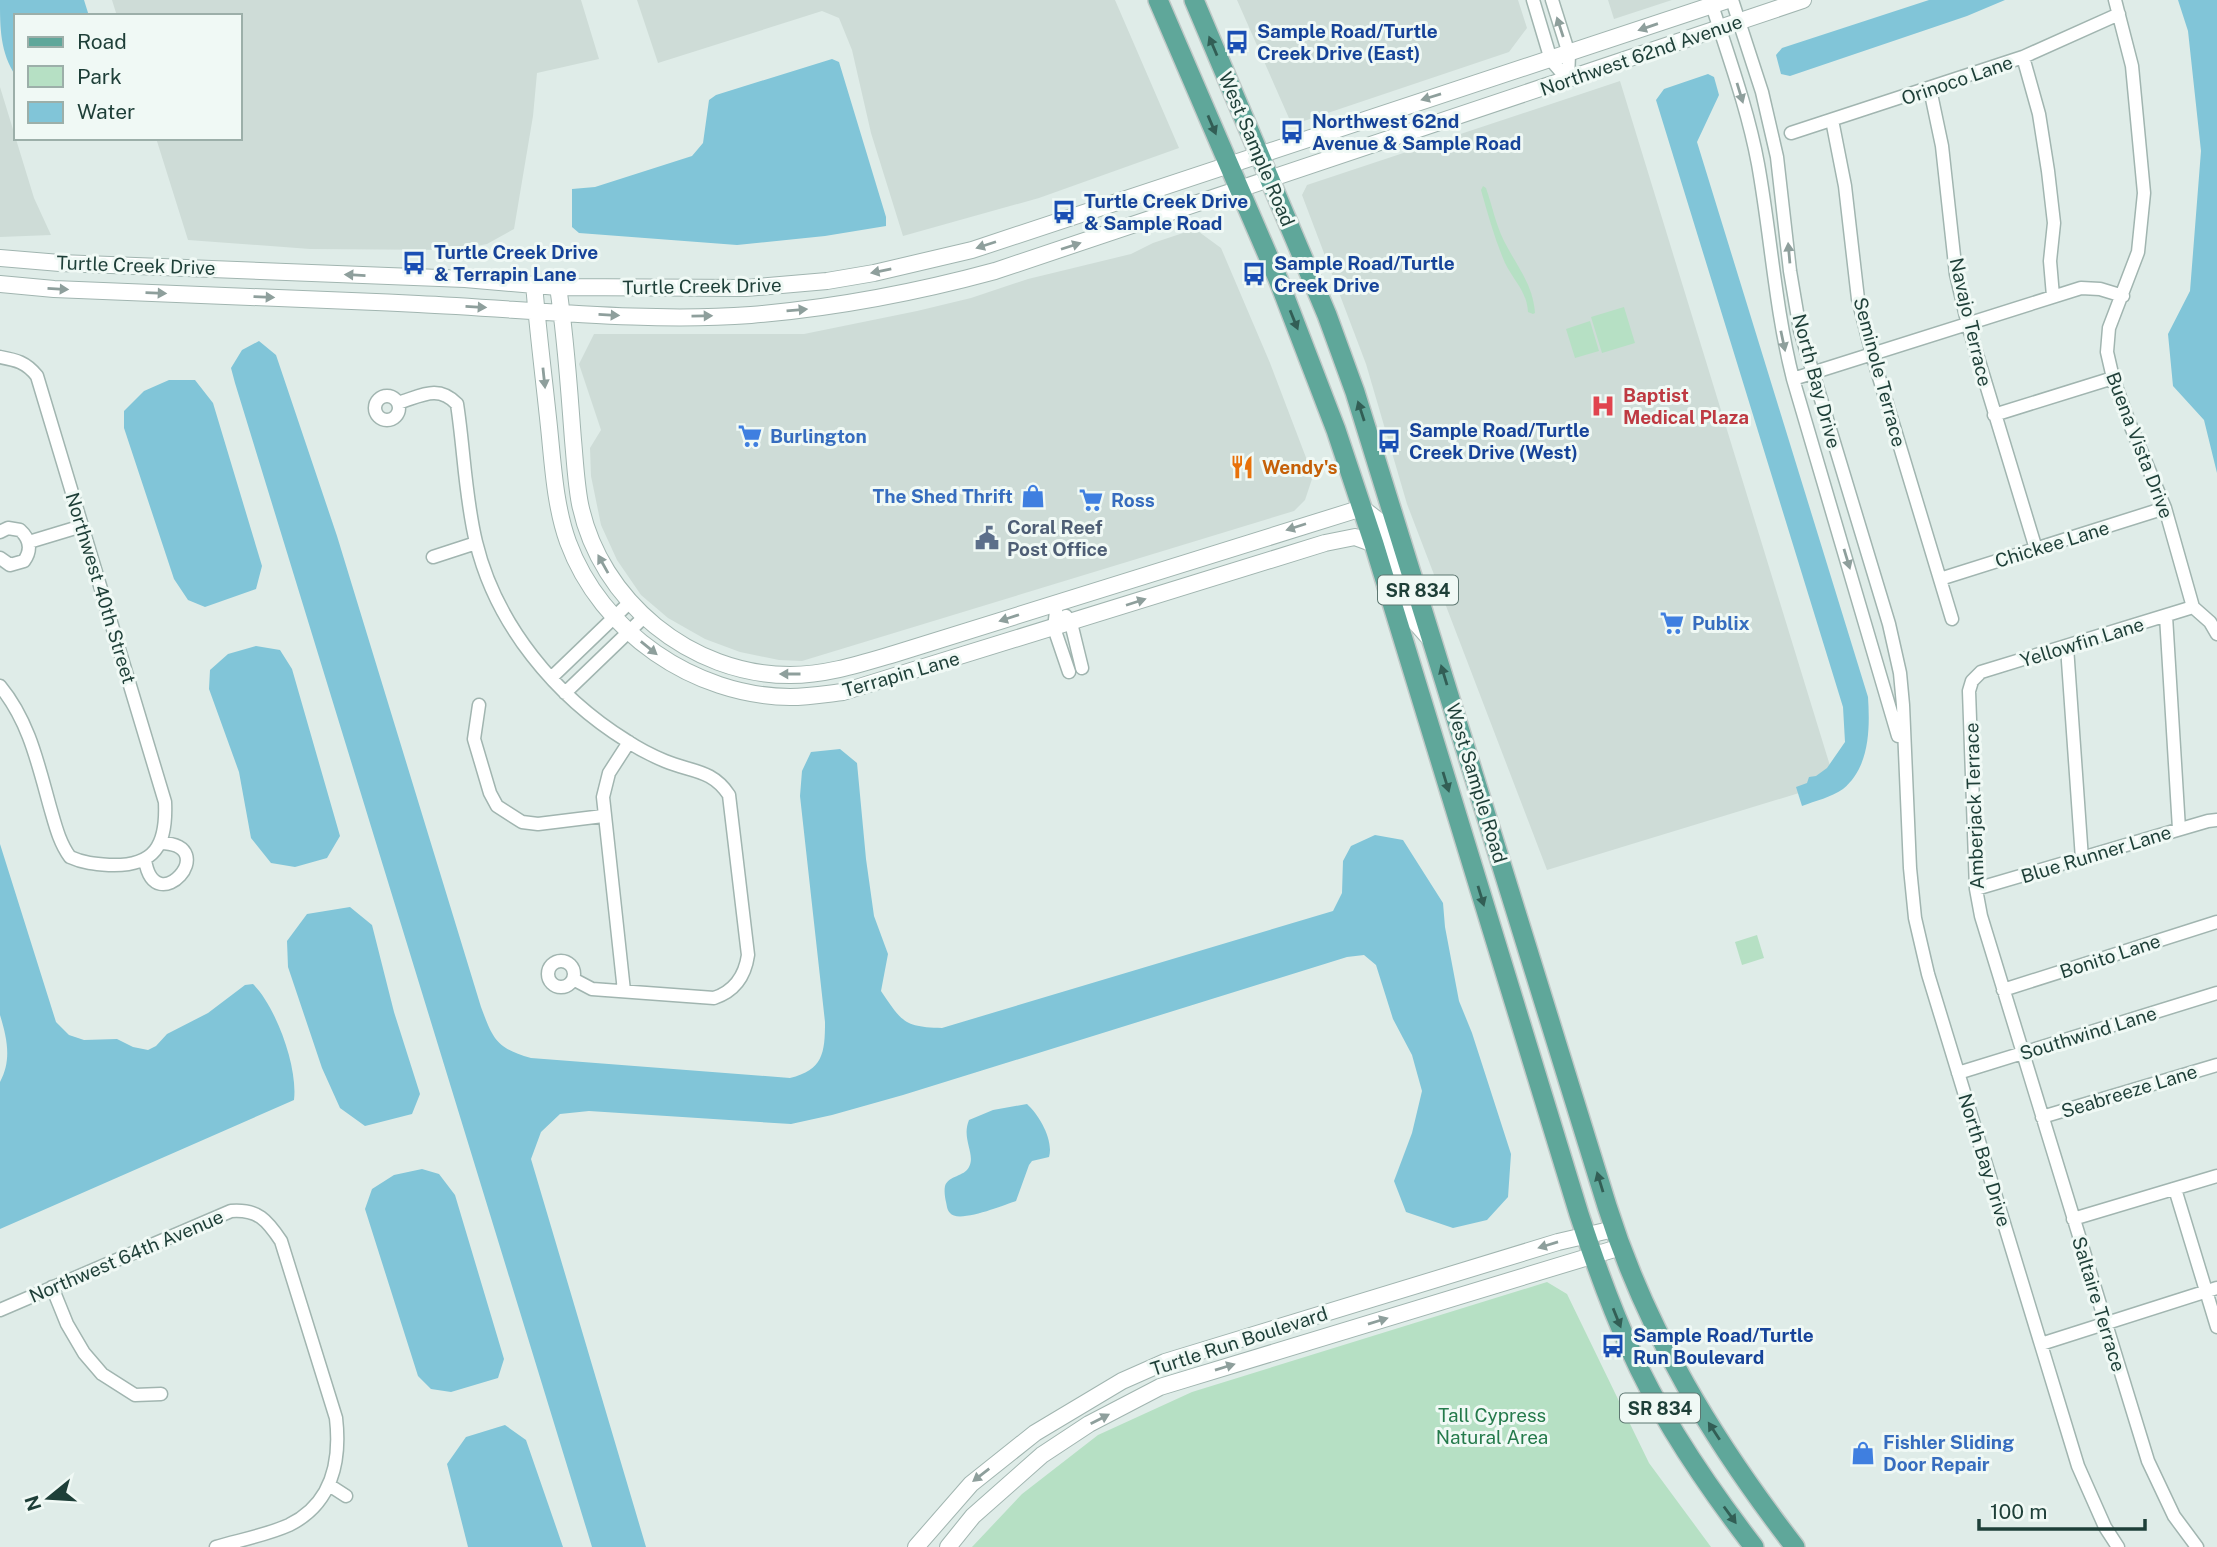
<svg xmlns="http://www.w3.org/2000/svg" width="2217" height="1547" font-family="'Public Sans',sans-serif">
  <rect width="100%" height="100%" fill="#dfece8"/>
  <path fill="#cedcd7" d="M112,0H581L599,59L537,73L533,116L514,229L487,244L455,250L310,249L188,240L156,138H240V16H117Z
    M637,0H1115L1179,148L1039,198L903,236L871,133L852,50L839,18L822,11L658,63Z
    M1237,0H1518L1527,28L1509,52L1292,125Z
    M1608,0H1672L1614,19Z
    M1620,81L1835,782L1547,870L1407,504L1366,364L1302,195L1307,185Z
    M0,87L34,198L51,235L0,237Z
    M1195,229L1221,248L1270,363L1313,476L1305,500L1294,511L802,661L779,660L740,652L705,639L668,618L641,595L617,560L601,525L591,476L590,448L601,430L579,364L594,334H804L917,311L971,298L1028,279L1131,254L1153,243Z"/>
  <path fill="#b6e0c4" d="M1483,186L1486,188C1492,205 1496,225 1504,241C1516,265 1533,284 1535,313L1533,314L1528,312C1527,292 1514,281 1505,263C1495,240 1488,215 1481,190Z
    M1624,307L1635,343L1602,353L1591,317Z
    M1590,321L1599,351L1575,358L1566,329Z
    M1757,935L1764,958L1742,965L1735,942Z
    M1547,1282L1567,1294L1649,1463L1711,1547H972L1022,1494L1098,1435L1192,1392Z"/>
  <path fill="#81c5d8" d="M0,0H84L89,16H16V76C0,53 0,27 0,0Z
    M1929,0H2005L1967,16L1790,76L1781,74L1776,55L1782,48Z
    M2178,0H2217V473L2204,420L2173,386L2168,334L2190,291L2201,151L2188,31Z
    M832,59L839,62L886,217V226L825,236L737,245L579,233L572,227V189L595,187L692,156L703,143L709,100L716,95Z
    M1708,74L1714,77L1719,95L1697,142L1868,697C1870,728 1870,767 1843,789C1832,797 1815,801 1802,806L1796,787L1807,783L1809,777L1816,776L1827,768L1845,742L1843,707L1656,100L1664,89Z
    M259,341L276,355L337,536L481,1007C493,1039 496,1048 531,1058L790,1078C823,1070 825,1053 825,1022L800,796L802,771L811,752L840,749L857,763L866,859L874,916L888,954L881,991C902,1022 904,1027 942,1028L1333,911L1342,893L1343,861L1351,846L1375,835L1403,840L1443,903L1445,927L1459,1001L1472,1033L1511,1154L1508,1197L1487,1220L1453,1228L1406,1212L1394,1181L1412,1133L1422,1091L1412,1055L1393,1019L1376,965L1364,955L1347,957L903,1095L832,1115L791,1124L589,1111L560,1114L541,1132L531,1159L646,1547H592L235,383L231,368L242,350Z
    M169,380H195L213,403L262,566L256,589L205,607L188,600L174,579L124,428V411L144,391Z
    M256,646L280,650L292,669L340,836L327,858L295,867L271,863L251,838L239,772L209,689L210,670L228,654Z
    M0,844L56,1022L69,1035L84,1040L117,1039L133,1047L148,1050L156,1046L167,1034L208,1013L245,985L253,984C276,1007 298,1067 294,1100L0,1229V1082C12,1060 7,1038 0,1015Z
    M350,907L372,925L394,1012L420,1094L412,1114L365,1126L340,1108L322,1068L288,967L287,941L307,914Z
    M1027,1104C1039,1115 1054,1140 1049,1157L1032,1161L1029,1165L1016,1201C1004,1205 958,1224 950,1213C947,1210 947,1206 946,1202C945,1198 944,1191 945,1186C949,1175 964,1177 969,1167C976,1154 961,1139 969,1120L993,1110Z
    M422,1169L439,1174L455,1195L504,1359L498,1378L451,1392L431,1389L418,1376L365,1209L372,1189L394,1175Z
    M505,1425L526,1440L563,1547H468L447,1464L466,1437Z"/>
  <g fill="none" stroke-linecap="round" stroke-linejoin="round">
    <g stroke="#a1b5b0" stroke-width="15">
      <path id="minor" d="M1533,0L1551,60L1568,80
        M1552,0L1569,54L1568,80
        M1732,0L1762,92L1777,157L1790,271L1800,330L1889,624L1900,673L1903,705L1910,868L1915,918L1928,974L2078,1466L2105,1527L2118,1547
        M2115,0L2132,66L2144,193L2138,252L2109,328L2107,352L2113,378L2129,422L2165,508L2193,607L2210,622L2217,634
        M1712,5C1729,58 1748,110 1758,164C1771,236 1775,308 1793,379L1898,736
        M2023,57L2039,114L2048,171L2054,223L2050,261L2053,296
        M1930,89L1942,146L1956,274L1968,325L2036,549
        M1832,120L1845,186L1858,299L1872,354L1952,619
        M1791,133L2023,57L2119,14
        M0,357C16,360 26,362 37,376L165,802C167,845 155,867 109,865C95,864 83,863 70,857C59,842 55,824 50,807C38,764 29,721 0,686
        M1793,379L2081,288L2100,289L2123,296
        M375 408a12 12 0 1 1 24 0a12 12 0 1 1-24 0Z
        M398,403C421,396 438,384 457,404C464,449 465,497 476,542C496,625 556,697 627,741C639,749 653,756 665,761C691,772 712,769 729,795L748,955C745,976 735,991 714,998L592,989L573,979
        M1994,415L2113,378
        M0,532L8,528L20,530C30,539 32,550 24,561L10,565L0,558
        M29,542L82,526
        M433,557L476,543
        M1940,579L2165,508
        M1057,603L1054,628L1069,672
        M2193,607L1981,672L1972,681L1969,691L1976,889L1981,916L2148,1461L2174,1516L2197,1547
        M1066,616L1071,623L1082,668
        M2166,616L2179,829
        M2067,647L2082,859
        M551,678L629,603
        M565,693L643,618
        M479,705L474,739L490,793L497,806L522,822L538,824L603,816
        M145,860C155,922 223,845 161,843
        M1976,889L2208,821L2217,820
        M548 974a13 13 0 1 1 26 0a13 13 0 1 1-26 0Z
        M2003,990L2217,922
        M624,991L603,797L609,773L629,742
        M1958,1073L2217,993
        M2042,1117L2217,1065
        M2175,1189L2217,1327
        M2073,1219L2217,1176
        M52,1287L67,1324L84,1353L102,1374L135,1395L161,1394
        M0,1310L231,1211C258,1209 267,1220 281,1241L336,1418C341,1461 332,1504 289,1525C267,1535 240,1540 216,1547
        M2041,1344L2217,1288
        M329,1485L346,1496"/>
    </g>
    <g stroke="#a1b5b0" stroke-width="18">
      <path id="tertiary" d="M0,258L60,263L465,279L558,287L746,288L827,281L874,273L972,250L1728,0
        M0,284L54,289C176,294 297,298 418,304C527,309 642,323 751,315C834,308 914,293 995,271L1803,0
        M534,284C538,332 544,379 549,427C553,465 555,506 568,542C601,632 694,696 790,697C808,697 826,694 843,692L1325,543L1355,537L1374,544
        M558,287C566,338 569,389 573,440C575,461 576,483 580,504C600,601 691,675 790,675C826,675 860,664 894,654L1362,508L1379,521L1390,538L1415,622L1430,639
        M916,1547L971,1484L1035,1433L1122,1381L1165,1362L1558,1242L1614,1229
        M948,1547L973,1516L1042,1455L1089,1424L1160,1387L1621,1247"/>
    </g>
    <g stroke="#c0c9c7" stroke-width="22">
      <path id="primary" d="M1158,0L1278,279L1336,430L1374,544L1579,1214C1594,1260 1610,1305 1630,1349C1661,1419 1707,1486 1754,1547
        M1194,0L1327,315L1355,392L1607,1206C1647,1333 1714,1442 1795,1547"/>
    </g>
    <use href="#minor" stroke="#fff" stroke-width="12"/>
    <use href="#tertiary" stroke="#fff" stroke-width="16"/>
    <use href="#primary" stroke="#5fa79a" stroke-width="19"/>
  </g>
  <defs><path id="oneway-solid" d="M-6-.8H1V-3.2L6.5 0L1 3.2V.8H-6Z" transform="scale(1.75)"/></defs>
  <g fill="#8e9f9c">
    <use href="#oneway-solid" transform="translate(1560 27) rotate(-108)"/>
    <use href="#oneway-solid" transform="translate(1648 27) rotate(161)"/>
    <use href="#oneway-solid" transform="translate(1740 93) rotate(73)"/>
    <use href="#oneway-solid" transform="translate(1431 97) rotate(163)"/>
    <use href="#oneway-solid" transform="translate(986 245) rotate(162)"/>
    <use href="#oneway-solid" transform="translate(1071 246) rotate(-18)"/>
    <use href="#oneway-solid" transform="translate(1789 253) rotate(-95)"/>
    <use href="#oneway-solid" transform="translate(881 271) rotate(169)"/>
    <use href="#oneway-solid" transform="translate(355 275) rotate(-177)"/>
    <use href="#oneway-solid" transform="translate(58 289) rotate(3)"/>
    <use href="#oneway-solid" transform="translate(156 293) rotate(2)"/>
    <use href="#oneway-solid" transform="translate(264 297) rotate(2)"/>
    <use href="#oneway-solid" transform="translate(476 307) rotate(3)"/>
    <use href="#oneway-solid" transform="translate(797 310) rotate(-5)"/>
    <use href="#oneway-solid" transform="translate(609 315) rotate(3)"/>
    <use href="#oneway-solid" transform="translate(702 316) rotate(-1)"/>
    <use href="#oneway-solid" transform="translate(1783 341) rotate(78)"/>
    <use href="#oneway-solid" transform="translate(544 378) rotate(84)"/>
    <use href="#oneway-solid" transform="translate(1296 527) rotate(162)"/>
    <use href="#oneway-solid" transform="translate(1847 559) rotate(73)"/>
    <use href="#oneway-solid" transform="translate(603 564) rotate(-119)"/>
    <use href="#oneway-solid" transform="translate(1136 602) rotate(-18)"/>
    <use href="#oneway-solid" transform="translate(1009 618) rotate(162)"/>
    <use href="#oneway-solid" transform="translate(649 648) rotate(39)"/>
    <use href="#oneway-solid" transform="translate(790 674) rotate(-180)"/>
    <use href="#oneway-solid" transform="translate(1548 1245) rotate(163)"/>
    <use href="#oneway-solid" transform="translate(1378 1321) rotate(-17)"/>
    <use href="#oneway-solid" transform="translate(1225 1367) rotate(-17)"/>
    <use href="#oneway-solid" transform="translate(1100 1419) rotate(-27)"/>
    <use href="#oneway-solid" transform="translate(981 1475) rotate(142)"/>
  </g>
  <g fill="#325e55">
    <use href="#oneway-solid" transform="translate(1213 46) rotate(-113)"/>
    <use href="#oneway-solid" transform="translate(1212 125) rotate(67)"/>
    <use href="#oneway-solid" transform="translate(1294 320) rotate(68)"/>
    <use href="#oneway-solid" transform="translate(1361 411) rotate(-108)"/>
    <use href="#oneway-solid" transform="translate(1444 675) rotate(-107)"/>
    <use href="#oneway-solid" transform="translate(1446 782) rotate(73)"/>
    <use href="#oneway-solid" transform="translate(1481 896) rotate(73)"/>
    <use href="#oneway-solid" transform="translate(1600 1182) rotate(-107)"/>
    <use href="#oneway-solid" transform="translate(1617 1318) rotate(68)"/>
    <use href="#oneway-solid" transform="translate(1714 1431) rotate(-123)"/>
    <use href="#oneway-solid" transform="translate(1730 1515) rotate(54)"/>
  </g>
  <defs>
    <g id="bus-bare" transform="scale(1.89)"><path d="M-5-6H5V4H4V6H2V4H-2V6H-4V4H-5ZM-3.5-4V0h7V-4ZM-3.5 1.2v1.5H-2V1.2ZM2 1.2v1.5H3.5V1.2Z" fill="#1a4fb4" stroke="#f0f9f5" stroke-width="2.5" paint-order="stroke"/></g>
    <g id="hospital-bare" transform="scale(1.89)"><path d="M-5-5h3v3.5h4V-5h3V5h-3V1.5h-4V5h-3Z" fill="#e0444e" stroke="#f0f9f5" stroke-width="2.5" paint-order="stroke"/></g>
    <g id="supermarket-bare" transform="scale(1.89)"><path d="M-6-5.5h2.5l.6 2H6L4.5 2H-2.5L-4.4-4H-6ZM-1.5 3.2a1.3 1.3 0 1 0 .1 0ZM3 3.2a1.3 1.3 0 1 0 .1 0Z" fill="#3f7fe0" stroke="#f0f9f5" stroke-width="2.5" paint-order="stroke"/></g>
    <g id="restaurant-bare" transform="scale(1.89)"><path d="M-5-6h1v4h1v-4h1v4h1v-4h1v5L-1.5 .5V6h-2V.5L-5-1ZM5-6V6H3V1.5H1.5Q1.5-4 5-6Z" fill="#e8710a" stroke="#f0f9f5" stroke-width="2.5" paint-order="stroke"/></g>
    <g id="shop-bare" transform="scale(1.89)"><path d="M-5-2.5h2.3a2.7 3.5 0 0 1 5.4 0H5L5.5 6h-11ZM-1.5-2.5h3a1.5 2.3 0 0 0-3 0Z" fill="#3f7fe0" stroke="#f0f9f5" stroke-width="2.5" paint-order="stroke"/></g>
    <g id="civic-bare" transform="scale(1.89)"><path d="M-.6-6.5H3V-4.5H.6V-3L4-1V1h2V6H-6V1h2V-1L-.6-3ZM-1.2 2.5V6h2.4V2.5Z" fill="#5c6f8a" stroke="#f0f9f5" stroke-width="2.5" paint-order="stroke"/></g>
  </defs>
  <g fill-rule="evenodd">
    <use href="#bus-bare" x="1237" y="42"/>
    <use href="#bus-bare" x="1292" y="132"/>
    <use href="#bus-bare" x="1064" y="212"/>
    <use href="#bus-bare" x="414" y="263"/>
    <use href="#bus-bare" x="1254" y="274"/>
    <use href="#hospital-bare" x="1603" y="406"/>
    <use href="#supermarket-bare" x="750" y="436"/>
    <use href="#bus-bare" x="1389" y="441"/>
    <use href="#restaurant-bare" x="1242" y="467"/>
    <use href="#shop-bare" x="1033" y="496"/>
    <use href="#supermarket-bare" x="1091" y="500"/>
    <use href="#civic-bare" x="987" y="538"/>
    <use href="#supermarket-bare" x="1672" y="623"/>
    <use href="#bus-bare" x="1613" y="1346"/>
    <use href="#shop-bare" x="1863" y="1453"/>
  </g>
  <g text-anchor="middle" dominant-baseline="central" stroke-width="6" stroke-linejoin="round" paint-order="stroke">
    <g fill="#f0f9f5" stroke="#5d7771" stroke-width="2">
      <rect x="1378" y="575.5" width="80" height="29" rx="5"/>
      <rect x="1620" y="1393.5" width="80" height="29" rx="5"/>
    </g>
    <g font-size="18" font-weight="bold" fill="#1e3f38">
      <text x="1418" y="590">SR 834</text>
      <text x="1660" y="1408">SR 834</text>
    </g>
    <g font-size="19" font-weight="bold" fill="#164399" stroke="#f0f9f5" text-anchor="start">
      <text x="1257" y="31">Sample Road/Turtle<tspan x="1257" dy="22">Creek Drive (East)</tspan></text>
      <text x="1312" y="121">Northwest 62nd<tspan x="1312" dy="22">Avenue &amp; Sample Road</tspan></text>
      <text x="1084" y="201">Turtle Creek Drive<tspan x="1084" dy="22">&amp; Sample Road</tspan></text>
      <text x="434" y="252">Turtle Creek Drive<tspan x="434" dy="22">&amp; Terrapin Lane</tspan></text>
      <text x="1274" y="263">Sample Road/Turtle<tspan x="1274" dy="22">Creek Drive</tspan></text>
      <text x="1409" y="430">Sample Road/Turtle<tspan x="1409" dy="22">Creek Drive (West)</tspan></text>
      <text x="1633" y="1335">Sample Road/Turtle<tspan x="1633" dy="22">Run Boulevard</tspan></text>
    </g>
    <g font-size="19" fill="#1e3f38" stroke="#f0f9f5">
      <text transform="translate(1641 55) rotate(-19)">Northwest 62nd Avenue</text>
      <text transform="translate(1957 80) rotate(-19)">Orinoco Lane</text>
      <text transform="translate(1257 149) rotate(67)">West Sample Road</text>
      <text transform="translate(136 265) rotate(2)">Turtle Creek Drive</text>
      <text transform="translate(702 286) rotate(-1)">Turtle Creek Drive</text>
      <text transform="translate(1971 322) rotate(77)">Navajo Terrace</text>
      <text transform="translate(1880 372) rotate(75)">Seminole Terrace</text>
      <text transform="translate(1817 381) rotate(75)">North Bay Drive</text>
      <text transform="translate(2140 445) rotate(69)">Buena Vista Drive</text>
      <text transform="translate(2052 544) rotate(-17)">Chickee Lane</text>
      <text transform="translate(101 588) rotate(73)">Northwest 40th Street</text>
      <text transform="translate(2082 642) rotate(-17)">Yellowfin Lane</text>
      <text transform="translate(901 674) rotate(-16)">Terrapin Lane</text>
      <text transform="translate(1477 783) rotate(73)">West Sample Road</text>
      <text transform="translate(1974 806) rotate(-92)">Amberjack Terrace</text>
      <text transform="translate(2096 854) rotate(-17)">Blue Runner Lane</text>
      <text transform="translate(2110 956) rotate(-18)">Bonito Lane</text>
      <text transform="translate(2088 1033) rotate(-17)">Southwind Lane</text>
      <text transform="translate(2129 1091) rotate(-17)">Seabreeze Lane</text>
      <text transform="translate(1985 1160) rotate(73)">North Bay Drive</text>
      <text transform="translate(126 1256) rotate(-23)">Northwest 64th Avenue</text>
      <text transform="translate(2099 1304) rotate(73)">Saltaire Terrace</text>
      <text transform="translate(1239 1341) rotate(-18)">Turtle Run Boulevard</text>
    </g>
    <g font-size="19" font-weight="bold" fill="#be3a42" stroke="#f0f9f5" text-anchor="start">
      <text x="1623" y="395">Baptist<tspan x="1623" dy="22">Medical Plaza</tspan></text>
    </g>
    <g font-size="19" font-weight="bold" fill="#366cbe" stroke="#f0f9f5" text-anchor="start">
      <text x="770" y="436">Burlington</text>
      <text x="1013" y="496" text-anchor="end">The Shed Thrift</text>
      <text x="1111" y="500">Ross</text>
      <text x="1692" y="623">Publix</text>
      <text x="1883" y="1442">Fishler Sliding<tspan x="1883" dy="22">Door Repair</tspan></text>
    </g>
    <g font-size="19" font-weight="bold" fill="#c56008" stroke="#f0f9f5" text-anchor="start">
      <text x="1262" y="467">Wendy's</text>
    </g>
    <g font-size="19" font-weight="bold" fill="#4e5e75" stroke="#f0f9f5" text-anchor="start">
      <text x="1007" y="527">Coral Reef<tspan x="1007" dy="22">Post Office</tspan></text>
    </g>
    <g font-size="19" fill="#247a4b" stroke="#f0f9f5">
      <text x="1492" y="1415">Tall Cypress<tspan x="1492" dy="22">Natural Area</tspan></text>
    </g>
  </g>
  <rect x="14" y="14" width="228" height="126" fill="#f0f9f5" stroke="#9cafa9" stroke-width="2"/>
  <rect x="28" y="37" width="35" height="10" fill="#5fa79a" stroke="#9cafa9" stroke-width="2"/>
  <text x="77" y="49" font-size="21" fill="#1e3f38">Road</text>
  <rect x="28" y="66" width="35" height="21" fill="#b6e0c4" stroke="#9cafa9" stroke-width="2"/>
  <text x="77" y="84" font-size="21" fill="#1e3f38">Park</text>
  <rect x="28" y="102" width="35" height="21" fill="#81c5d8" stroke="#9cafa9" stroke-width="2"/>
  <text x="77" y="119" font-size="21" fill="#1e3f38">Water</text>
  <g transform="translate(49 1498) rotate(252)" stroke="#f0f9f5" stroke-width="5" paint-order="stroke">
  <path d="M0-5L12 26L0 18L-12 26Z" fill="#1e3f38"/>
  <text y="-10" font-size="19" font-weight="bold" text-anchor="middle" fill="#1e3f38">N</text>
  </g>
  <path d="M1979 1519v10h166v-10" fill="none" stroke="#1e3f38" stroke-width="3.5"/>
  <text x="1990" y="1519" font-size="21" fill="#1e3f38" stroke="#f0f9f5" stroke-width="5" paint-order="stroke">100 m</text>
</svg>
